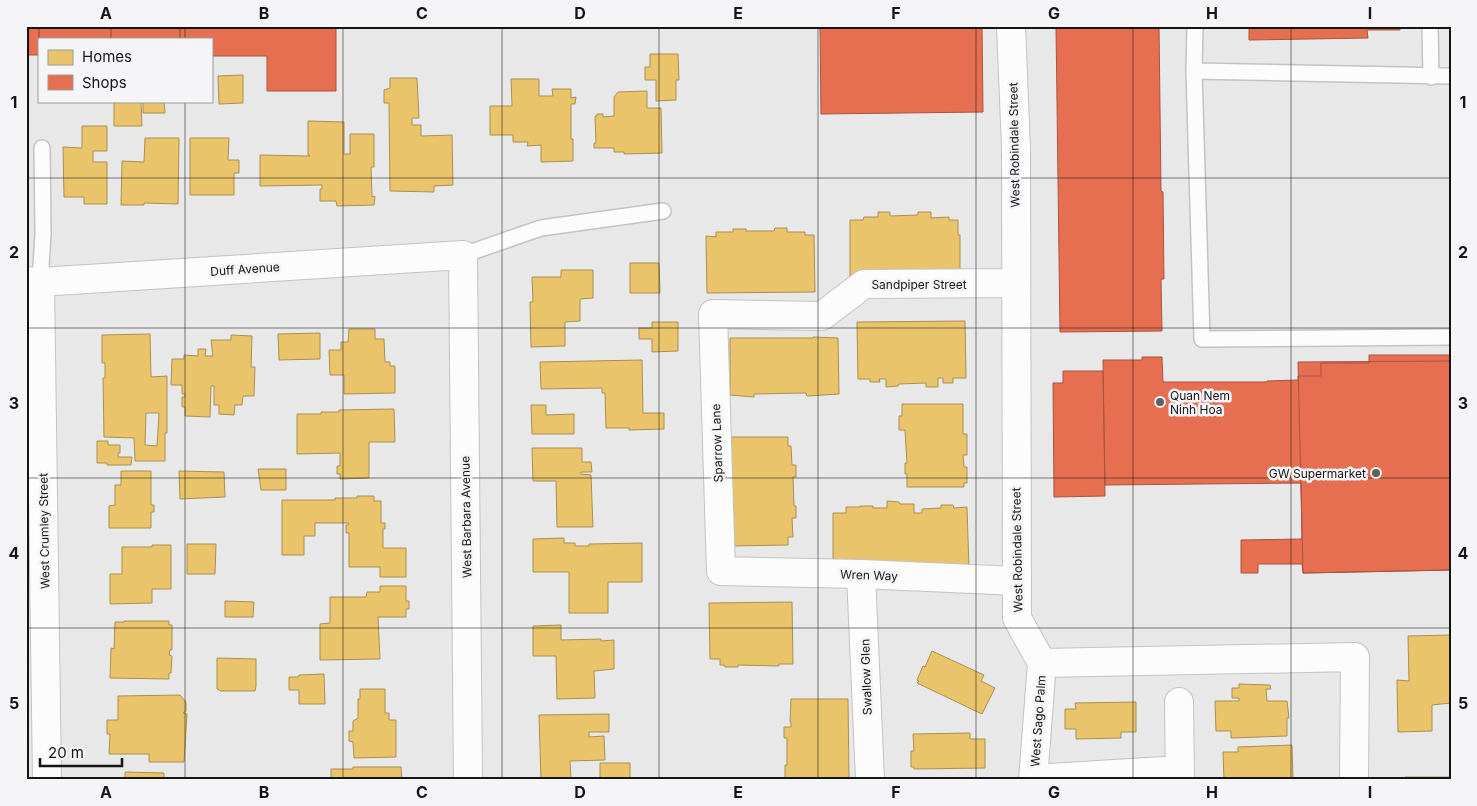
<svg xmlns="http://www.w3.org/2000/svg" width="1477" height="806" font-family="Inter,sans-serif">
  <rect width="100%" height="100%" fill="#e8e8e9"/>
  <path fill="#e9c46a" stroke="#a99051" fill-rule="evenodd" d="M650,54H678L679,80H676V100L656,101V80H645V67H650Z
    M243,75V103L219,104L218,76Z
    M390,78H417L419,118H412V125H421V136L452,135L453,185L434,186V192L390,191L389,103H384V90L390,88Z
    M511,79H539V96H553L552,89H571V98L576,97L575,104H571V139H573V161L541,162V145L527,146L528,142H513V135H490V106H512Z
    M647,91V108H661L662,153L624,154V152H614V148H594V143H596L595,116H597V114H603V117L614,116V97L618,92Z
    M114,101H164L165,113H143V103H141L142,126H114Z
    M308,121L344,122V154H350V134H374V167H371L372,197L375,196L374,205L337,206L336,201H320V189H322V185L260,186V155L310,156L308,155Z
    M82,126H107V151H93V162H107V204H84V197H64L63,147L82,148Z
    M145,138H179L178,204L144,203V205H121L122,161L144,162Z
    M190,138H229L228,160H239V173H234V195H190Z
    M878,212H890V216L918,215V212H931V218L949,217V220H958V235H960V275L850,276V220H863L864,217H878Z
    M775,228H787V232H805V235H814L815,292L707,293L706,236L716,237V232H733V229H746V231H774Z
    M630,263H659L660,293H630Z
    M561,270H593V298L580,299V321L565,322V346L531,347L530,302H533L532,277H561Z
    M965,321L966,378H953V383H943V378H938V387H926V383L899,384L898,386L886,387V379H879L880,382H870V379H858L857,322Z
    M652,322H678V351L652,352V339H639V328H652Z
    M349,329H375V339H384L385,362H390V366H395V393L344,394V375H330L329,350H341V342H348Z
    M320,333V359L279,360L278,334Z
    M150,334L151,377L167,376V433H165V461H135L134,438L104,437L103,378H105V363H102V335ZM146,413H159L157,446L145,445Z
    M231,335L252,336L251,367H255L254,396H243L242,405H235L234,415L219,414V405H214V386H211L210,417L185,416V407H182V397H185V394H182V385H171L172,359H184V355L198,356V349H206L205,356H213L211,340H231Z
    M813,337L838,338L839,394L807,396L806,393L754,394V397L730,395V338H813Z
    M642,360L643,413H664V429L629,430V428H606L605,393H602V388L541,389L540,362Z
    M902,404H963V434H967V455H963L964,467H967V483H964V487H907V474H905V463H907L905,430H899V416H902Z
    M531,405H546V415L574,414V434H532Z
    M394,409L395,442H369V478L340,479V474H337V466H340V453L297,454V414H321V412H339V410Z
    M731,437H788V446H791L792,465H796V477H793L794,506H796V518H792L793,537H788V545L732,546Z
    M97,441H108V445H120V453H118V457H132L131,465H107V463H97Z
    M532,448H582V462H591L592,472H581V474L591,475L593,527H557L556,481H533Z
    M258,469H286V490H261Z
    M121,471H151V505H154V512H151V528H109V506L115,505V485H121Z
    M179,471L224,472L225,497L180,499Z
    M357,496H374V501H381V523H385V529H383V548H406V577H380V567H349V533H346V525H348L349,523H315V536H304V555H282V500H335V498H357Z
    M887,501L899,502L900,504H914V513H922V509L941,508V505H953L954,508L967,507L969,569L833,570V513H846V507H860V506H873V508H887Z
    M564,538V543H575V546H589V544L642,543V582H608V613H569V572H533V539Z
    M187,544H216L215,574H187Z
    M152,545H171V589H152V603L110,604V574H122V547H152Z
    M380,586H406V601H409V609H406V617H378L380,659L320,660V624L330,623V597H366L367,592H380Z
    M225,601L254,602L253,617H225Z
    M792,602L793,664H779V666L738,665V667H725L724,665H720V659H710L709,603Z
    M124,621H169V625H172V650H170L169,655L172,656L171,673H169V679L110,678L111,648L114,649L115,622H124Z
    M561,625V640L601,639V641L614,640V669L594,671L595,698L557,699L556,656H533V626Z
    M1451,635V703L1432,705V731L1398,732L1397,680L1409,681L1408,636Z
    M932,651L984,675L981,681L995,688L982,714L917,683L919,681L917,680L923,666L925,667Z
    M217,658L256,659V686L255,691H221L217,689Z
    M324,674L325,704H299V690H289V677H298L299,675Z
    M1239,684L1270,685L1271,689H1266L1267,701H1287L1289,718H1287V736L1231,738V731H1216L1215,701H1239V698H1232V688H1239Z
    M360,689H385V713H389V720H396V757L354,758L353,742L349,741V731H353V721L358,718V699H360Z
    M180,695L186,702V711L183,713L187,714L184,762H149V754H109L110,734H107V720H118V696Z
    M791,699H848L849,780L785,779V765H787V738H784V727H791V722H790Z
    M1136,702V732H1121V738L1076,739V729H1065V709H1076L1075,703Z
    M609,714V732H589V737L604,736L605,760L570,761L571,780H541L539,715Z
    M970,733V739H985V768L914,769V767H911V751H914L913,734Z
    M1292,745L1293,780H1224L1223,752H1238V747Z
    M600,763H630V780H600Z
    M353,767H401L402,780H331V769H353Z
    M125,772L164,773V780H125Z
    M1405,777H1451V780H1405Z
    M984,778V780H914V779Z"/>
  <path fill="#e76f51" stroke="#a8543f" d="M26,26H39V55H26Z
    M39,26H111V39H39Z
    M111,26H180V39H111Z
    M180,26H336V91H267V56H211V39H180Z
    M820,26H982L983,112L821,114Z
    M1056,26H1159L1161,191L1163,192L1164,279H1161L1162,331L1060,332Z
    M1249,26H1400V30H1367L1368,38L1249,40Z
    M1369,355H1451V570L1303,573L1302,564H1258V573H1241V540L1302,539L1301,483L1105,485L1103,360H1142V357H1162L1163,382H1267V381L1298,380V376H1321V363H1369Z
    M1451,361V570L1303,573L1298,362Z
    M1063,371H1103L1105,496L1054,497L1053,383H1063Z"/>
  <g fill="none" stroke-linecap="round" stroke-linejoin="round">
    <g stroke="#c3c3c4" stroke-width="18">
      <path id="service" d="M1195,26L1194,71L1202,339L1451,337
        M1430,26L1431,77
        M1194,71L1451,76
        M463,255L541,228L663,211
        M40,282L43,234L42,148"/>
    </g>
    <g stroke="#c3c3c4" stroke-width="30">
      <path id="minor" d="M1011,26L1016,148L1017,618L1042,663
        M26,281L40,282L463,255L468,780
        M40,282L47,780
        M1015,283L864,284L822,316L713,314L721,571L861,574L1017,581
        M861,574L870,780
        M1042,663L1355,657L1354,780
        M1179,702L1180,780
        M1033,779L1180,770
        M1033,780L1042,663"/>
    </g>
    <use href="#service" stroke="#fcfcfc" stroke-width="15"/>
    <use href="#minor" stroke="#fcfcfc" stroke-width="28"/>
  </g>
  <path fill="none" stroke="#151516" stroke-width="1" stroke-opacity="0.55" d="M185,26V39M343,26V780M502,26V780M659,26V780M818,26V780M976,26V780M1133,26V780M1291,26V780M185,101V780M26,178H1451M26,328H1451M26,478H1451M26,628H1451"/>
  <g fill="#5f5f60" stroke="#f5f4f7" stroke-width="2">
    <circle cx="1160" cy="402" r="5"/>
    <circle cx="1376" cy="473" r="5"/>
  </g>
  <g text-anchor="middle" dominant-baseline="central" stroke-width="5" stroke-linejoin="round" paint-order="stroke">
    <g font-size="12" fill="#151516" stroke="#f5f4f7">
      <text transform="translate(1014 145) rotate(-91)">West Robindale Street</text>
      <text transform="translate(245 269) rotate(-4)">Duff Avenue</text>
      <text x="919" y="284">Sandpiper Street</text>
      <text transform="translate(717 443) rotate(-92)">Sparrow Lane</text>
      <text transform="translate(466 517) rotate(-91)">West Barbara Avenue</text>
      <text transform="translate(44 531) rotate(-91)">West Crumley Street</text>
      <text transform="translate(1017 550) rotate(-91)">West Robindale Street</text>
      <text transform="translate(869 575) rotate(2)">Wren Way</text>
      <text transform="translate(866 677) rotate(-92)">Swallow Glen</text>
      <text transform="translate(1038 721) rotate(-86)">West Sago Palm</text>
    </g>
    <g font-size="12" fill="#151516" stroke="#f5f4f7" text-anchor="start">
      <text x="1170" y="395">Quan Nem<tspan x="1170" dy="14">Ninh Hoa</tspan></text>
      <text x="1366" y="473" text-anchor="end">GW Supermarket</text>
    </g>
  </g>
  <rect width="1477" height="806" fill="none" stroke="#f5f4f7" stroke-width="55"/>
  <rect x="38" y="38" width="175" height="65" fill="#f5f4f7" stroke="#9b9b9d"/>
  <rect x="48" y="50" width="25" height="15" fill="#e9c46a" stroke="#9b9b9d"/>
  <text x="82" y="62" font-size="15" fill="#151516">Homes</text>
  <rect x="48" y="75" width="25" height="15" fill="#e76f51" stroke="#9b9b9d"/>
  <text x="82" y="88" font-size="15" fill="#151516">Shops</text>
  <path d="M40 758v8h82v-8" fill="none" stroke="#151516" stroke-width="2.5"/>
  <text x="48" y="758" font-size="15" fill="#151516" stroke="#f5f4f7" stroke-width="4" paint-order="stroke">20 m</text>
  <rect x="28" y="28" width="1422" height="750" fill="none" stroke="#151516" stroke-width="2"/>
  <g font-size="16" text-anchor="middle" font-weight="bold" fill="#151516">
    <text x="106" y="19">A</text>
    <text x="264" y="19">B</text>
    <text x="422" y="19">C</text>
    <text x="580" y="19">D</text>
    <text x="738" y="19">E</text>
    <text x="896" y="19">F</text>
    <text x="1054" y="19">G</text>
    <text x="1212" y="19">H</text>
    <text x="1370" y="19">I</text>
    <text x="14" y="108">1</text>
    <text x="1463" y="108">1</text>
    <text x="14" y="258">2</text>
    <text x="1463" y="258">2</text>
    <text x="14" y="409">3</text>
    <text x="1463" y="409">3</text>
    <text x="14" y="559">4</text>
    <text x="1463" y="559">4</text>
    <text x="14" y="709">5</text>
    <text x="1463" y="709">5</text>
    <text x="106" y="798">A</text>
    <text x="264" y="798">B</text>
    <text x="422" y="798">C</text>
    <text x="580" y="798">D</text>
    <text x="738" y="798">E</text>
    <text x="896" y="798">F</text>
    <text x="1054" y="798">G</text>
    <text x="1212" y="798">H</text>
    <text x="1370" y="798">I</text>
  </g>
</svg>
